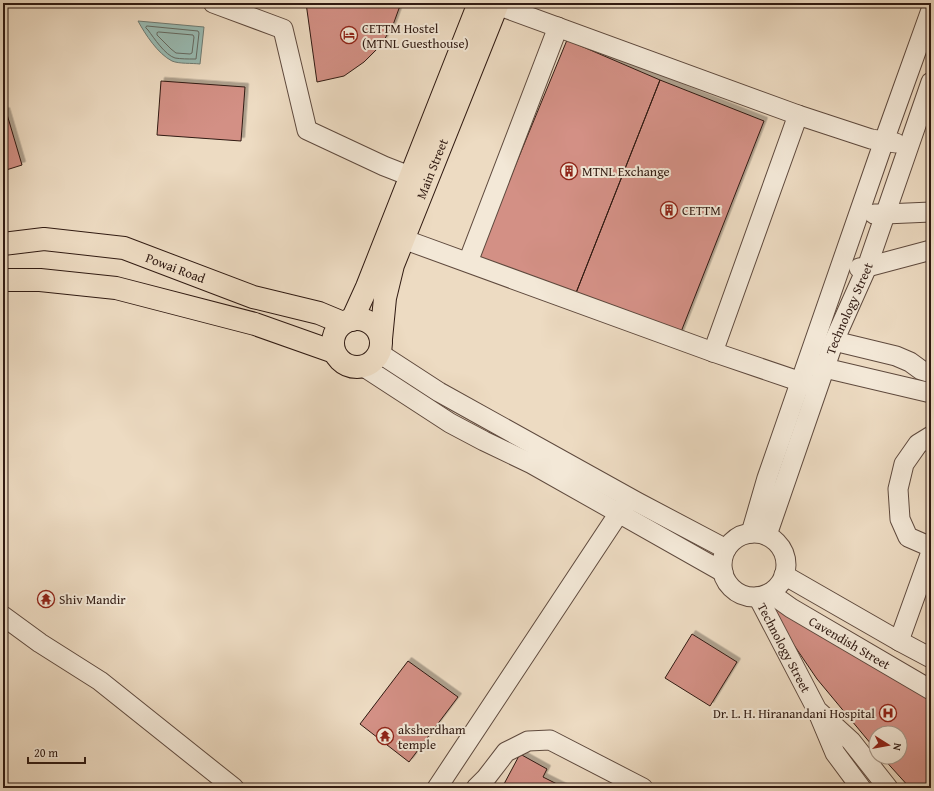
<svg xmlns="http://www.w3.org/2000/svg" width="934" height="791" font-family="'Gentium Book Plus',serif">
  <defs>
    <filter id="shadow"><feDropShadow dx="3.5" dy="-3.5" stdDeviation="0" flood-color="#0004"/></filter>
  </defs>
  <rect width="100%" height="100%" fill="#eddbc2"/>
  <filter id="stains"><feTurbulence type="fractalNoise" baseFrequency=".005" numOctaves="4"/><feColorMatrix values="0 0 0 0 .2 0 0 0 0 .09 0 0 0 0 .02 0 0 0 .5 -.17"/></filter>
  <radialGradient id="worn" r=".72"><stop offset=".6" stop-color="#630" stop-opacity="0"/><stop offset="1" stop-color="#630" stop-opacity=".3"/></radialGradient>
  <path fill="#99bbb3" stroke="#6f7b73" d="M138,21L204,27L200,64C192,63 179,64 172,61C158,54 145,34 138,21Z"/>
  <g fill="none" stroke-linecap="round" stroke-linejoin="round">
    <path stroke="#646a62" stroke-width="1" d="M147,26L198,31L199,33L196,59H194C188,59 181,59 175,58C165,55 154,38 148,30L146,28Z
      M159,32L193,35L194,37L192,53L190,54L176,53L171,49L157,35V33Z"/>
  </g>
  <path fill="#d39085" stroke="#301a12" filter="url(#shadow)" d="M306,3H401L393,25L381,45L364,62L344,76L317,82Z
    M567,40L660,80L574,298L476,261Z
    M660,80L764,121L679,337L574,298Z
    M161,81L245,87L241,141L157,135Z
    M6,111L22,165L3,171V112Z
    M764,601L931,693V788H910L882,757H900V733H876V750L817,679Z
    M692,634L737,662L710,706L665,678Z
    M408,661L458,697L409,762L360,724Z
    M520,754L547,769L543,777L565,788H511L504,784Z"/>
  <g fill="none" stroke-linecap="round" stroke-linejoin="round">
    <g stroke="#5f4a3e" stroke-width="21">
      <g id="minor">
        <path d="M213,3L283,29L307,130L384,166L425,182"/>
        <path d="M497,5L798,115L871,139L896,143"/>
        <path d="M874,214H885L931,212"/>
        <path d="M403,239L713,352L813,386"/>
        <path d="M468,262L558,27"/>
        <path d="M859,268L867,267L931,250"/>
        <path d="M834,341L896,356L910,362L921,370L931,373"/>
        <path d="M713,352L798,115"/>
        <path d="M379,353L439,392L637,502L726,549"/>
        <path d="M812,365L931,393"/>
        <path d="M364,367L450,423L484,441L532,464L723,572"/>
        <path d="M931,436L918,444L904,464L898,489L900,519L908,537L931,547"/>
        <path d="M751,533L767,478L884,141L931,10"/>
        <circle cx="754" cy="565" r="32"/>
        <path id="s1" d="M767,535L834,341L867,267L931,82"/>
        <path d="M784,575L899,641L931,658"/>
        <path id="s2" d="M770,593L791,608L931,690"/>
        <path id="s3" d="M758,597L817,710L851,741L888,788"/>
        <path d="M3,616L40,643L100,681L234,788"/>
        <path d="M899,641L931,552"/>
        <path d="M819,715L835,753L861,788"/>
        <path d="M437,788L619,513L627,503"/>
        <path d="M476,788L486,778L506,752L528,741L550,740L643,788"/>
      </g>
    </g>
    <g stroke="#301a12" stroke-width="24">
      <g id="major">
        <path id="s4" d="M3,244L44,239L124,248L253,297L319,313L343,323"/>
        <path d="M3,280H40L116,288L255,324L334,352"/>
        <circle cx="357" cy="343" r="24"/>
        <path d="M352,320L367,287L479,3"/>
        <path id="s5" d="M381,339L385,298L393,265L498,3"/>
      </g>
    </g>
    <use href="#minor" stroke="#f3e8d7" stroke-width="19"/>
    <use href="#major" stroke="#eddbc2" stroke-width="22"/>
  </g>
  <defs>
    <g id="hotel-ring" transform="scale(0.9)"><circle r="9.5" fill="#f3e8d7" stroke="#8f2418" stroke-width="1.5"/><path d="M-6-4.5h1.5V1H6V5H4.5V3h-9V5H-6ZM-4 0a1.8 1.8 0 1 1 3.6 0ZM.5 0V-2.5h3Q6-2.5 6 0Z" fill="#8f2418"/></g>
    <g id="building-ring" transform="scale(0.9)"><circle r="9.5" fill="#f3e8d7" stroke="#8f2418" stroke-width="1.5"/><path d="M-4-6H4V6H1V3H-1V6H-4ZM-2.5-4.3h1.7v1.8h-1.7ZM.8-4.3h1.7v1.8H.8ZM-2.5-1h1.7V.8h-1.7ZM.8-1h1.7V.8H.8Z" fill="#8f2418"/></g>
    <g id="temple-ring" transform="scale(0.9)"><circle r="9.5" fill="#f3e8d7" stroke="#8f2418" stroke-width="1.5"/><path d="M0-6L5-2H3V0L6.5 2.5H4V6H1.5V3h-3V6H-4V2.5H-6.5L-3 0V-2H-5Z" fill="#8f2418"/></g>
    <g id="hospital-ring" transform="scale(0.9)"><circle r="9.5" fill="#f3e8d7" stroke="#8f2418" stroke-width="1.5"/><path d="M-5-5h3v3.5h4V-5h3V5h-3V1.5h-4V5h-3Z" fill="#8f2418"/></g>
  </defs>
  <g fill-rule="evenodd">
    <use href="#hotel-ring" x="349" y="35"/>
    <use href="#building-ring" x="569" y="171"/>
    <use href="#building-ring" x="669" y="210"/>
    <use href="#temple-ring" x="46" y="599"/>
    <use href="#hospital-ring" x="888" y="713"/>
    <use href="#temple-ring" x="385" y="736"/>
  </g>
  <g text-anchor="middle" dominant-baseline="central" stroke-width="4" stroke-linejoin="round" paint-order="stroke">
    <g font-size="13" fill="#301a12" stroke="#f3e8d7" text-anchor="start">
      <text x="362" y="28">CETTM Hostel<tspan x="362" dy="15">(MTNL Guesthouse)</tspan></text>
      <text x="582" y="171">MTNL Exchange</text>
      <text x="682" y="210">CETTM</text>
      <text x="59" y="599">Shiv Mandir</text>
      <text x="875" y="713" text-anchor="end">Dr. L. H. Hiranandani Hospital</text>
      <text x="398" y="729">aksherdham<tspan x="398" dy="15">temple</tspan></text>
    </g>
    <g font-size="13" fill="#301a12" stroke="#f3e8d7">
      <text stroke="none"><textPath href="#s5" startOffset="179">Main Street</textPath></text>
      <text stroke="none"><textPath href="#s4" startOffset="177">Powai Road</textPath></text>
      <text stroke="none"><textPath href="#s1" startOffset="241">Technology Street</textPath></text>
      <text stroke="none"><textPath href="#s2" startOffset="94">Cavendish Street</textPath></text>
      <text stroke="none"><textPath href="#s3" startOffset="57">Technology Street</textPath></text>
    </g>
  </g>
  <rect width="934" height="791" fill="none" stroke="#eddbc2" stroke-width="16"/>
  <rect x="4" y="4" width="926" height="783" fill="none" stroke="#301a12" stroke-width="2"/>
  <rect x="8" y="8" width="918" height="775" fill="none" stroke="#301a12"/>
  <g transform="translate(888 745) rotate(101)"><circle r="19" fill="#f3e8d7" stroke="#a59688"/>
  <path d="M0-3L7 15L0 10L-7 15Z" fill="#8f2418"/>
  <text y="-6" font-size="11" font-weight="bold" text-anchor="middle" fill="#301a12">N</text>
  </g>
  <path d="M28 757v6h57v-6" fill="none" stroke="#301a12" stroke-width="2"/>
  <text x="34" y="757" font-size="12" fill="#301a12" stroke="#f3e8d7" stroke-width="3" paint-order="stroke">20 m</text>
  <rect width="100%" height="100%" filter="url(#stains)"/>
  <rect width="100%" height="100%" fill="url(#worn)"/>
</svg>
